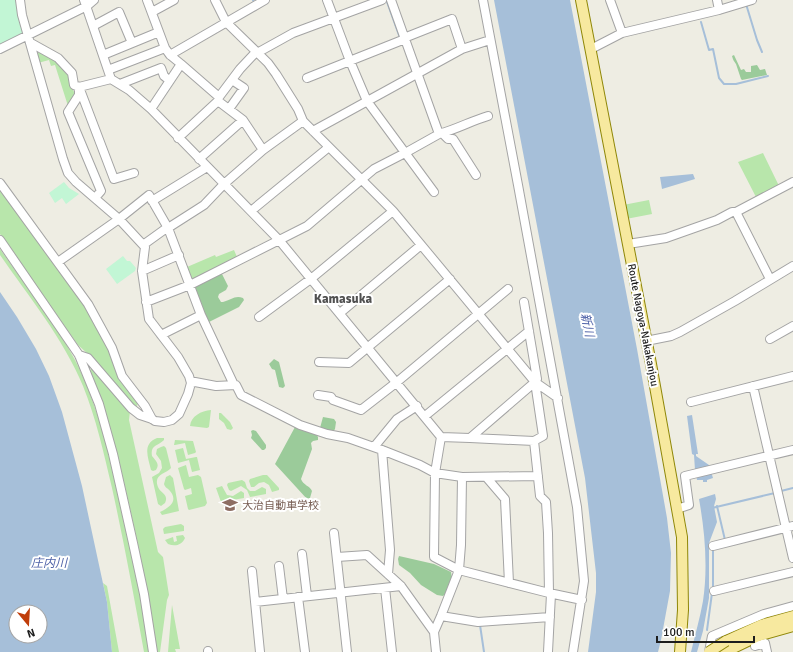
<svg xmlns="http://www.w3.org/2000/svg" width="793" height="652" font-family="Signika,'Noto Sans JP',sans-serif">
  <rect width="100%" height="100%" fill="#eeede3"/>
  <path fill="#b8e6ab" d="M40,51L56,61L69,74L71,87L76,95L68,106L55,65L51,66L49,60L38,63L36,55Z
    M763,153L780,188L757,199L738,162Z
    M0,189L86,305L138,403L137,406L132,405L88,354L78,345L0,234Z
    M649,200L652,214L626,219L623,205Z
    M0,249C25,285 55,321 75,360C99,407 110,458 121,510C132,557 143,604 150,652H144C134,597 124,542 112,488C104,454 96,418 83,386C63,338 29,297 0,255Z
    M234,250L237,257L192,281L187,267L215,255L216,257Z
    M93,368L108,388L130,411L129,420L158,552L163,557L169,595L167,600L160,652H157C149,596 138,542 125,487C116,447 106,408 90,370Z
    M211,410L209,427L207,428L190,426C191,416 201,411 211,410Z
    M219,413H221L230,422L233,428L231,430L227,429L224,423L219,419Z
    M157,438H164V440C158,446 150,445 152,456C156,461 160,464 156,470L153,471L151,470C148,457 142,444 157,438Z
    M175,440L193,441L196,452L195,453L188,455L185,443L175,445H174Z
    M161,447L164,446L166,448L171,468C166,474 153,474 158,487C161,494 169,494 165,503L161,506L158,504L152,477L159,473L162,468L161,461L156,454L157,449Z
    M183,448L186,459L196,457H197L200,470L192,472L189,460L178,463L175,450Z
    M186,465L189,477L198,475L201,477L207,503L205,506L189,510L188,509L185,496L192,494L191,488L185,490L184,489L178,468Z
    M170,475L173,478L179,511L162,515L160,512C168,508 179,502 170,491C168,488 165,488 164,484L166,477Z
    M263,475H267L279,488V490L272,492L269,485L264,482L259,483L254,487H251L249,481L250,479Z
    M242,480L245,482L247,488L250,491H255L262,487L266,489V494L250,497L247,490L241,486L231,491L229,490L227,485L228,483Z
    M222,486L227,495L233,496L241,491L244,493V498L221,502L216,488Z
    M181,524L184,526V531L164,534L163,529L165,527Z
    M183,535L185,538C182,545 175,547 168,544L165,540L173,537L174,542L177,541L176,536Z
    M103,583L107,586L119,652H112L107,602Z
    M172,605L180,649H175L176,652H168Z"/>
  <path fill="#9bcb9a" d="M734,55L741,70L744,69L746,72H751V66L757,65L760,70L765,69L767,75L742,80L741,79L736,64C734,61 733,60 732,56Z
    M221,272L228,286L226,290L219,294L218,297L221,302H223C231,300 235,295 243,298L244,300L239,307L207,323L194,287Z
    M274,359L279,362L285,386L283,388L279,387L275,370L272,369L269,364Z
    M323,417L334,419L336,422L335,429L333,432L320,428Z
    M295,427L316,434L318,437V440L313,441L311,443L312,449L301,479C303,485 310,486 312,491L310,498L307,499L275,464Z
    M253,430L256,431L266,445V448L264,450H262L251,438L252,435L251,431Z
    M399,556L434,564L451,572L452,579L445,594L443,596L437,595L421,585L410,573L399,565L398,559Z"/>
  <path fill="#c2f6d5" d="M0,0H17L24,33L0,45Z
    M64,182L69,188L79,194L66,204L62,198L55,203L49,193Z
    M123,256L127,261H130L136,268L135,271L117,284L106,269Z"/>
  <path fill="#a6bfd9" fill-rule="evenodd" d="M494,0H570L637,349L667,518L671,553L670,591L661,640L658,652H588L596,592V573L585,478Z
    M693,174L695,179L662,189L660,177Z
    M0,292L17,317L36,349L49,376L62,412L82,486L107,602L112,652H0ZM16,612H40V636H16Z
    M692,415L698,454H696V456L709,465L713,478L707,480V482H703V480H697L695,470L694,455L692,454L687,416Z
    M715,494L716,499L714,506L717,522L709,543V598L703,631L697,652H691C695,635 700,618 703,601C708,568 705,532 699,499Z"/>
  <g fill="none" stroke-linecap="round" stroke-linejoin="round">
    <path stroke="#a6bfd9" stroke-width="2" d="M253,0L254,2
      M387,2L400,38
      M746,4L757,40L762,52
      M701,22L709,50L713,49L719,78L724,84H736L768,76
      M781,491L793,488
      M717,506L725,540
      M712,508L775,493
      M713,589V547
      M480,625L484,652
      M707,630L712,593"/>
    <g stroke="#a4a4a4" stroke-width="10">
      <path id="minor" d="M20,0L22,15L63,159L68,173L76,182L119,219L145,247L142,271L149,319L178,357L189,376L191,383L188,394L179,414L172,420L164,422L155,421L152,419L140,415L131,408L88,358L79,355
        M84,0L111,79L129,90L151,109L279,240L441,437L435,473L462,477L538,476
        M147,0L165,48L170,55L181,64L151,109
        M215,0L226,22L268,63L276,74L298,109L303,121L393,211L535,382L558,398
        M327,0L350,61L367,101L434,192
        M483,0L518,185L577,507L584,581L573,652
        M610,0L622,33
        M717,0L719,10
        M152,12L174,0
        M93,26L119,12L132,43
        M404,38L452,19L462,49
        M31,43L58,58L72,73L74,85L79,87V95L68,112L101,191L95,198
        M0,49L87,6L94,0
        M591,49L622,33L719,10L752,0
        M257,53L293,33L382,0
        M103,55L159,32
        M170,55L265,0
        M181,64L219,97L218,101L243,120L263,150
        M108,70L165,48
        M307,78L405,39
        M111,79L79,87L114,179L134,173
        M120,84L161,68L164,76L169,80
        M219,97L240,69L256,52
        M229,109L244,88L232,80
        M313,131L462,49L490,40
        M442,133L448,139H453L476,175
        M439,134C457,129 471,121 488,116
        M178,138L218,101
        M199,159L243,120
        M0,183L88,304L112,348L122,376L145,406L152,419
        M152,201L207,167
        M251,211L329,147
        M736,212L770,279
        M168,228L204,205L224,184L263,150L303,121
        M0,240L79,355L99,404L113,454L133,543L144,594L153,652
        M628,244L666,238L717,220L732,212H736L793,182
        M143,245L168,227
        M58,262L119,219L149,195L168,228L201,315L161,335
        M142,271L179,255
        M146,302L190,285L307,226L374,169L405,153L439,134L391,0
        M524,302L537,379L535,382L543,436L534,441L540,496L546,502L548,533L549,593
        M340,313L421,245
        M201,315L234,385
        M259,317L312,278L393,211
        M770,339L793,326
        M646,341L671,336L680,332L735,301L793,266
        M507,349L529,331
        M319,362L349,363L450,279
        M191,383L195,382L216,386L236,385L241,395L300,425L327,434L348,438L382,450L420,465L435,473L434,557L459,570L549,593L582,600
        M753,386L793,558
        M318,395L331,397L333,400L361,410L397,382L508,289
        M691,402L793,376
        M425,416L507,349
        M441,437L470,438L535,382
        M470,438L534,441
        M374,447L397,419L417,406
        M382,450L390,550L388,574
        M487,478L505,499L509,583
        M677,509L689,505L685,476L793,450
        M334,533L347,652
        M713,546L793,526
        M302,554L307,596
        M337,557L367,555L401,586L434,632
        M279,566L283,599
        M252,571L260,652
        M385,588L392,652
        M714,591L793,572
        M298,597L305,652
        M255,602L401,586
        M441,616L478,622L550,617
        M755,644V646L765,643L767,652
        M208,651V652
        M436,652L434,632L441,616L459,570L461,545L462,477
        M548,652L551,594
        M709,652L712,636L764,614L793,606"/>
    </g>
    <g stroke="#8f8708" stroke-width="12">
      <path id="major" d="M581,0L651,364L682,537L683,610L680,652
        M726,641L761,625L793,616
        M725,652L758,636L793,626"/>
    </g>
    <use href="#minor" stroke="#fff" stroke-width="8"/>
    <use href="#major" stroke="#f7e99f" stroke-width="10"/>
    <g stroke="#8f8708" stroke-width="12" stroke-linecap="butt">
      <path id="major-bridge" d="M709,652L726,641"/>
    </g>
    <use href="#major-bridge" stroke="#f7e99f" stroke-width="10"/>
  </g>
  <defs>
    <g id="university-bare" transform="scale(1.2)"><path d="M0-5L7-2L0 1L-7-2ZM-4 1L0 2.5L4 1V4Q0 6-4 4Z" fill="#8d6e63" stroke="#fff" stroke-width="2.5" paint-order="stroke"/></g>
  </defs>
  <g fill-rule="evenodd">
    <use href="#university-bare" x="230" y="505"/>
  </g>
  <g text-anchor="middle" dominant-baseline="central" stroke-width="4" stroke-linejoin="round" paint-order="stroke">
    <g font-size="11" fill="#1d1d1d" stroke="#fff">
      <text transform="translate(643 325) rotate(79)">Route Nagoya-Nakakanjou</text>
    </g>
    <g font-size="11" fill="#785e54" stroke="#fff" text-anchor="start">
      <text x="242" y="505">大治自動車学校</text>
    </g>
    <g font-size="12" font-style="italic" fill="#4f62a8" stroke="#fff">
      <text transform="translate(587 325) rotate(78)">新川</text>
      <text x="49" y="563">庄内川</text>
    </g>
    <g font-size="13" font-weight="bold" fill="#505050" stroke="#fff">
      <text x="343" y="299">Kamasuka</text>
    </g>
  </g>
  <g transform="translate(28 624) rotate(162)"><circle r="19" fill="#ffffff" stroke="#a5a5a5"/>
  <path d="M0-3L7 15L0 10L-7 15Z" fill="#c03d0a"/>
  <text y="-6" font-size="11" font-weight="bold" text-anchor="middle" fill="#1d1d1d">N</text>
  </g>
  <path d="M657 636v6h97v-6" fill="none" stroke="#1d1d1d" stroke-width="2"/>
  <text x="663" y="636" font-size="12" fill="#1d1d1d" stroke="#ffffff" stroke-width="3" paint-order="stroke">100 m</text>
</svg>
